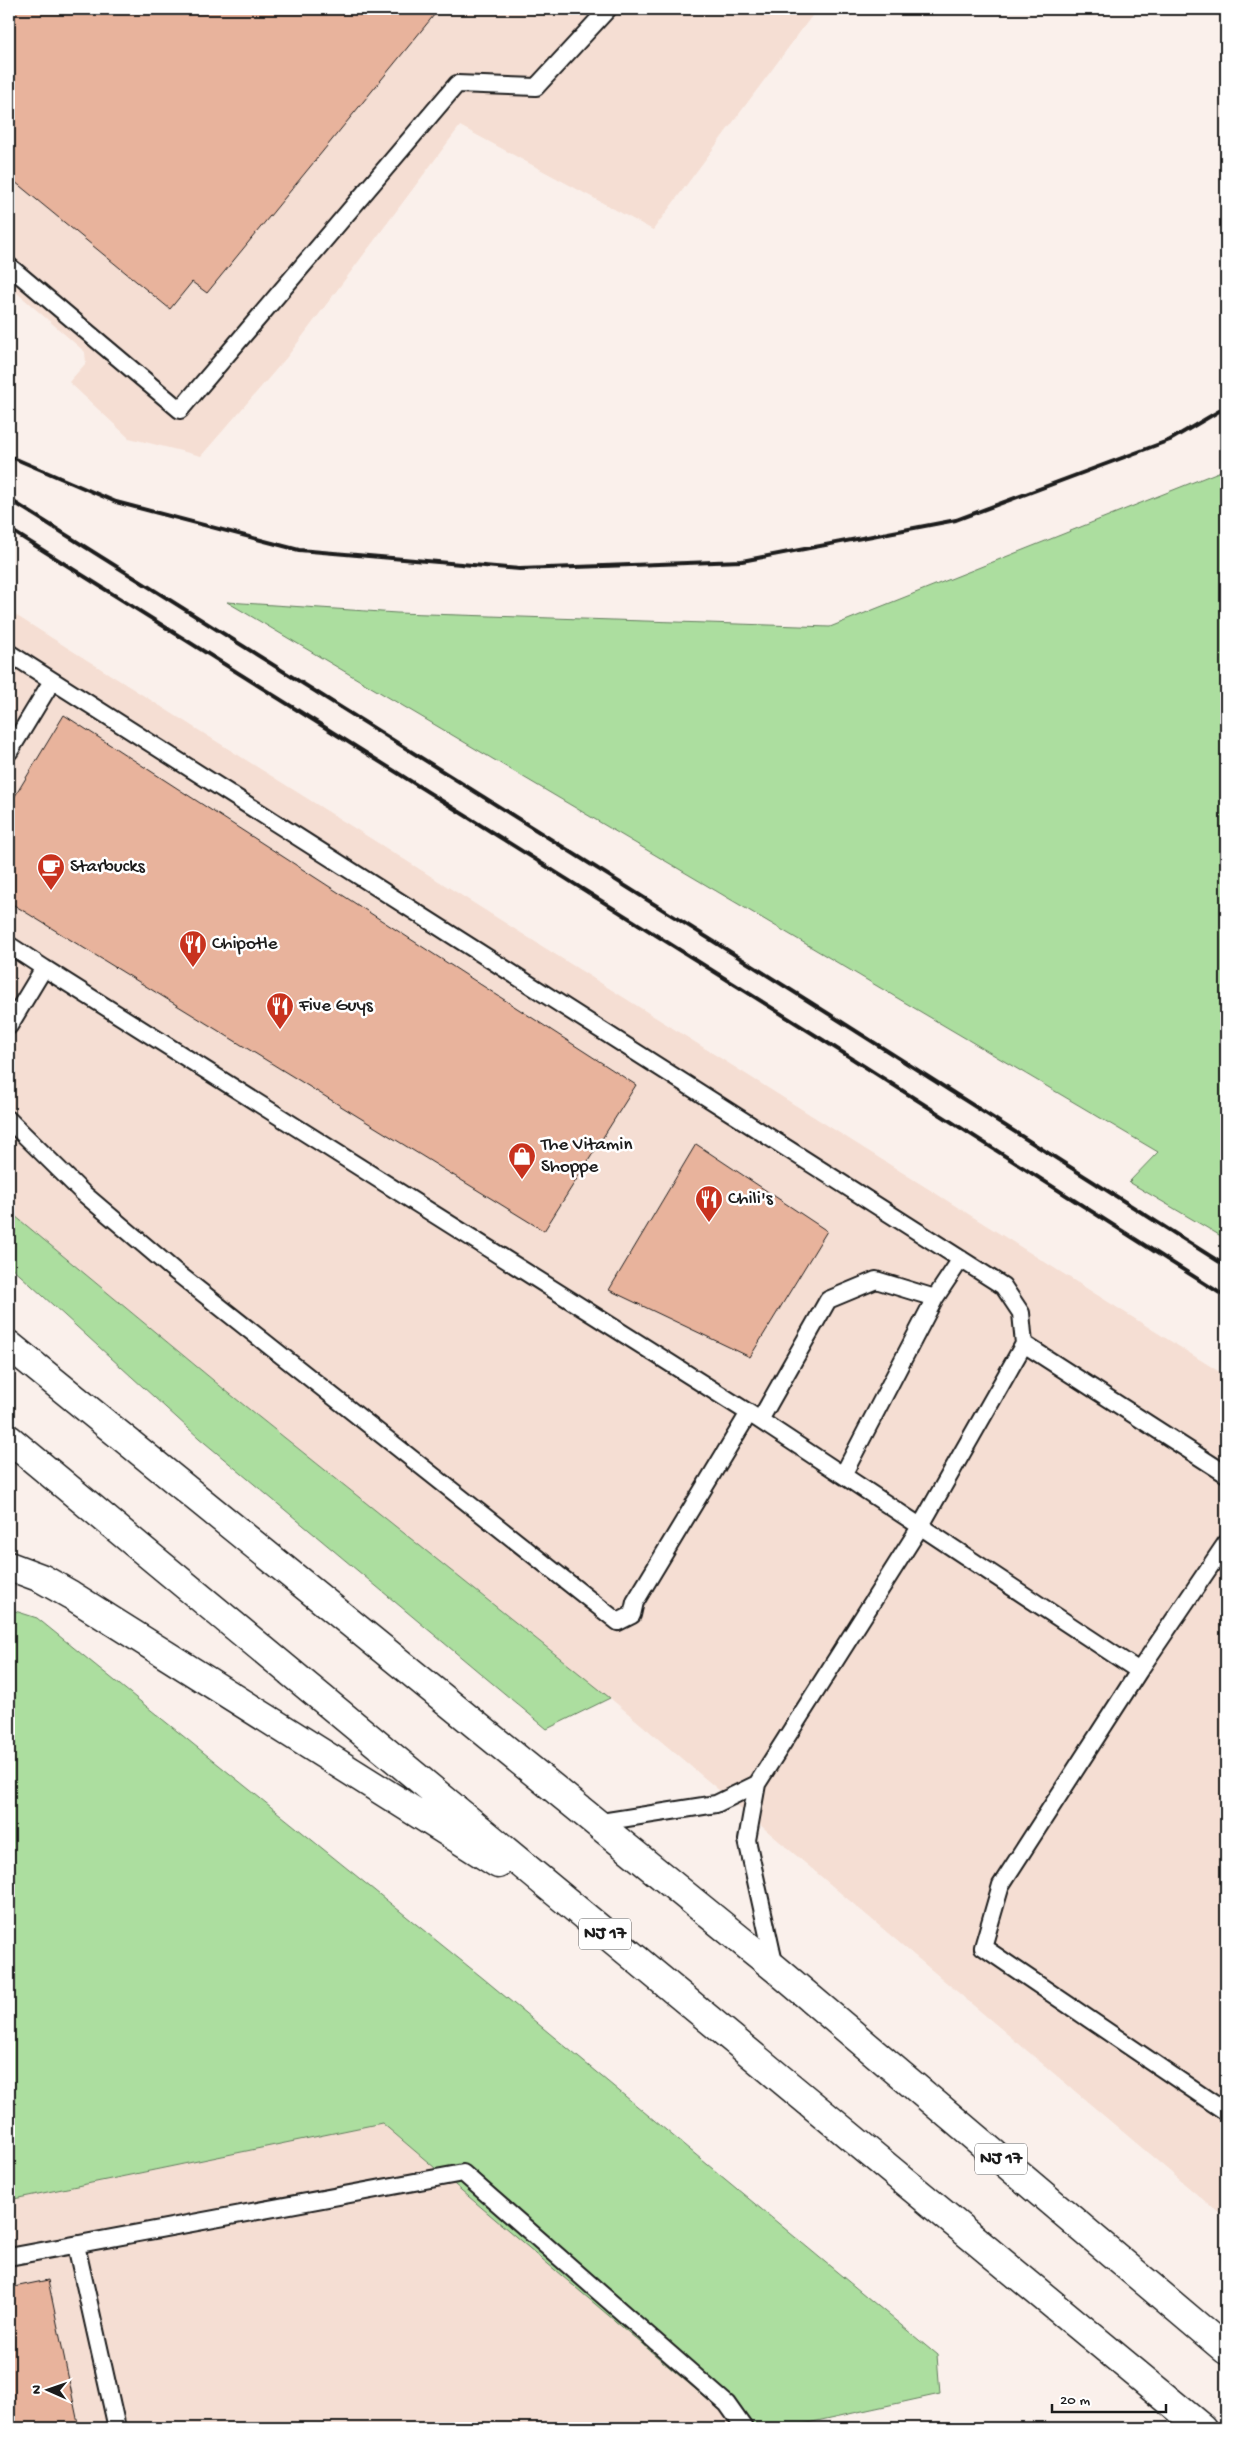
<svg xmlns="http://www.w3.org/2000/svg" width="1235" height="2437" font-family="'Gochi Hand',sans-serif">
  <rect width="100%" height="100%" fill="#faf0eb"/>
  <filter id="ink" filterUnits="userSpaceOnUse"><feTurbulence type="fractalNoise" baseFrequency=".02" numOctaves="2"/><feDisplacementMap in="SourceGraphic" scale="10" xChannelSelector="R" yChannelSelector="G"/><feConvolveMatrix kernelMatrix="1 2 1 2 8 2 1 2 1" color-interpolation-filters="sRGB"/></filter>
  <g filter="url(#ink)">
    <path fill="#f5ded3" d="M9,9H817L653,230L460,126L287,357L201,456L129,438L69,382L86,363L85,352L9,286Z
      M9,611L1226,1376V2219L610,1698L225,1390L9,1211Z
      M382,2123L409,2129L744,2428H9V2200Z"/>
    <path fill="#acde9f" stroke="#647d5e" d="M1226,469V1239L1129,1182L1158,1152L227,602L397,613L830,627Z
      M9,1211L225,1390L610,1698L547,1729L199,1438L9,1265Z
      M9,1609L37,1618L484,1979L937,2355L940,2394L785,2428H741L382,2123L9,2200Z"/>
    <path fill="#e8b39c" stroke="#1c1c1c" d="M9,9H439L207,293L192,282L170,309L9,177Z
      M64,715L636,1085L544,1231L9,902V806Z
      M696,1144L827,1231L750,1357L609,1290Z
      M48,2280L79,2428H9V2288Z"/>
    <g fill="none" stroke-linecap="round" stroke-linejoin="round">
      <g stroke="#1c1c1c" stroke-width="20">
        <path id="service" d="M9,266L180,410L457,84L536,87L608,9
          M9,653L1003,1286L1021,1313L1024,1344L920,1527L757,1784
          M9,752L52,681
          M9,945L44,968L9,1026
          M44,968L749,1413
          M9,1120L83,1193L176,1272L618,1622L632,1615L635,1602L749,1413L1139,1671
          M1024,1344L1226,1474
          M760,1420L828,1300L876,1280L935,1298
          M843,1475L935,1298L961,1259
          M1226,1543L1139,1671L1001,1885L983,1947L1226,2112
          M595,1823L716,1804L757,1784L747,1840L775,1967
          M76,2245L117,2428
          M9,2257L463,2173L727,2404L744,2428"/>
      </g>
      <g stroke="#1c1c1c" stroke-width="31">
        <path id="trunk" d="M9,1345L776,1969L1226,2350
          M9,1439L1202,2428
          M9,1566L41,1578L71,1595L498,1864"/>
      </g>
      <use href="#service" stroke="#fff" stroke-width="16"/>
      <use href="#trunk" stroke="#fff" stroke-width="28"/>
      <path stroke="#1c1c1c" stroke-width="4" d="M9,456L116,502L299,550L520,569L742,561L956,520L1170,440L1226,407
        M9,499L837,1019L1226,1266
        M9,529L823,1040L1226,1297"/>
    </g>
  </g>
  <defs>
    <g id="cafe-pin" transform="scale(1.4375)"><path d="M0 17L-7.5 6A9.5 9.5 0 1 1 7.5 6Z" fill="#c8321e" stroke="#fff"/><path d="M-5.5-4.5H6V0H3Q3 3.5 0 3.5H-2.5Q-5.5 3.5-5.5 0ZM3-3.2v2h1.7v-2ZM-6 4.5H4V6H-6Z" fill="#fff"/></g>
    <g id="restaurant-pin" transform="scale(1.4375)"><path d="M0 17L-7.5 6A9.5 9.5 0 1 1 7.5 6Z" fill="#c8321e" stroke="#fff"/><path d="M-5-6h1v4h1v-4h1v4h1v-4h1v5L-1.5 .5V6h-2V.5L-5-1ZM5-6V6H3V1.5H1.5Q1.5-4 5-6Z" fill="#fff"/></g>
    <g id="shop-pin" transform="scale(1.4375)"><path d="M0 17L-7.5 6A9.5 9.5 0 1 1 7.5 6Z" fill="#c8321e" stroke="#fff"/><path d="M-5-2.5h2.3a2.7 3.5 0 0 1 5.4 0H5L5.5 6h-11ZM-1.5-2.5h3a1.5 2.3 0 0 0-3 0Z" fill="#fff"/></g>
  </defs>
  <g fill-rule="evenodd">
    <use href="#cafe-pin" x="51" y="867"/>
    <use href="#restaurant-pin" x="193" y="944"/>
    <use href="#restaurant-pin" x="280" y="1006"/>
    <use href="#shop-pin" x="522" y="1156"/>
    <use href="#restaurant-pin" x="709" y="1199"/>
  </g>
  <g text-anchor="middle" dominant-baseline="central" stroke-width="5" stroke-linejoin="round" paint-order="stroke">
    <g fill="#fff" stroke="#606060" stroke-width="1">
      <rect x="579" y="1918.5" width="52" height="31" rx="4"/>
      <rect x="975" y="2143.5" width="52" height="31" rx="4"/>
    </g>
    <g font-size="18" font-weight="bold" fill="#1c1c1c">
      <text x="605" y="1934">NJ 17</text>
      <text x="1001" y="2159">NJ 17</text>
    </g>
    <g font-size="19" fill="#1c1c1c" stroke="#fff" text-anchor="start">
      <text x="70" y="867">Starbucks</text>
      <text x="212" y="944">Chipotle</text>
      <text x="299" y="1006">Five Guys</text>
      <text x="541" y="1145">The Vitamin<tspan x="541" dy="22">Shoppe</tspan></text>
      <text x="728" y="1199">Chili's</text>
    </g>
  </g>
  <rect width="1235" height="2437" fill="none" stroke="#fff" stroke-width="30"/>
  <rect x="15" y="15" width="1205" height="2407" fill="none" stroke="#1c1c1c" stroke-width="2" filter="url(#ink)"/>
  <g transform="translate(48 2390) rotate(272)" stroke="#ffffff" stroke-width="4" paint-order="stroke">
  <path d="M0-4L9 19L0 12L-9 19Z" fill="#1c1c1c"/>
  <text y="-8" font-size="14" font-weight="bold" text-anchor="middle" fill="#1c1c1c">N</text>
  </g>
  <path d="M1052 2404v8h114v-8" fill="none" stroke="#1c1c1c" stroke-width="2.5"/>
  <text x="1060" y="2404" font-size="15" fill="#1c1c1c" stroke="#ffffff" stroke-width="4" paint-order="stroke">20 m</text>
</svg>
